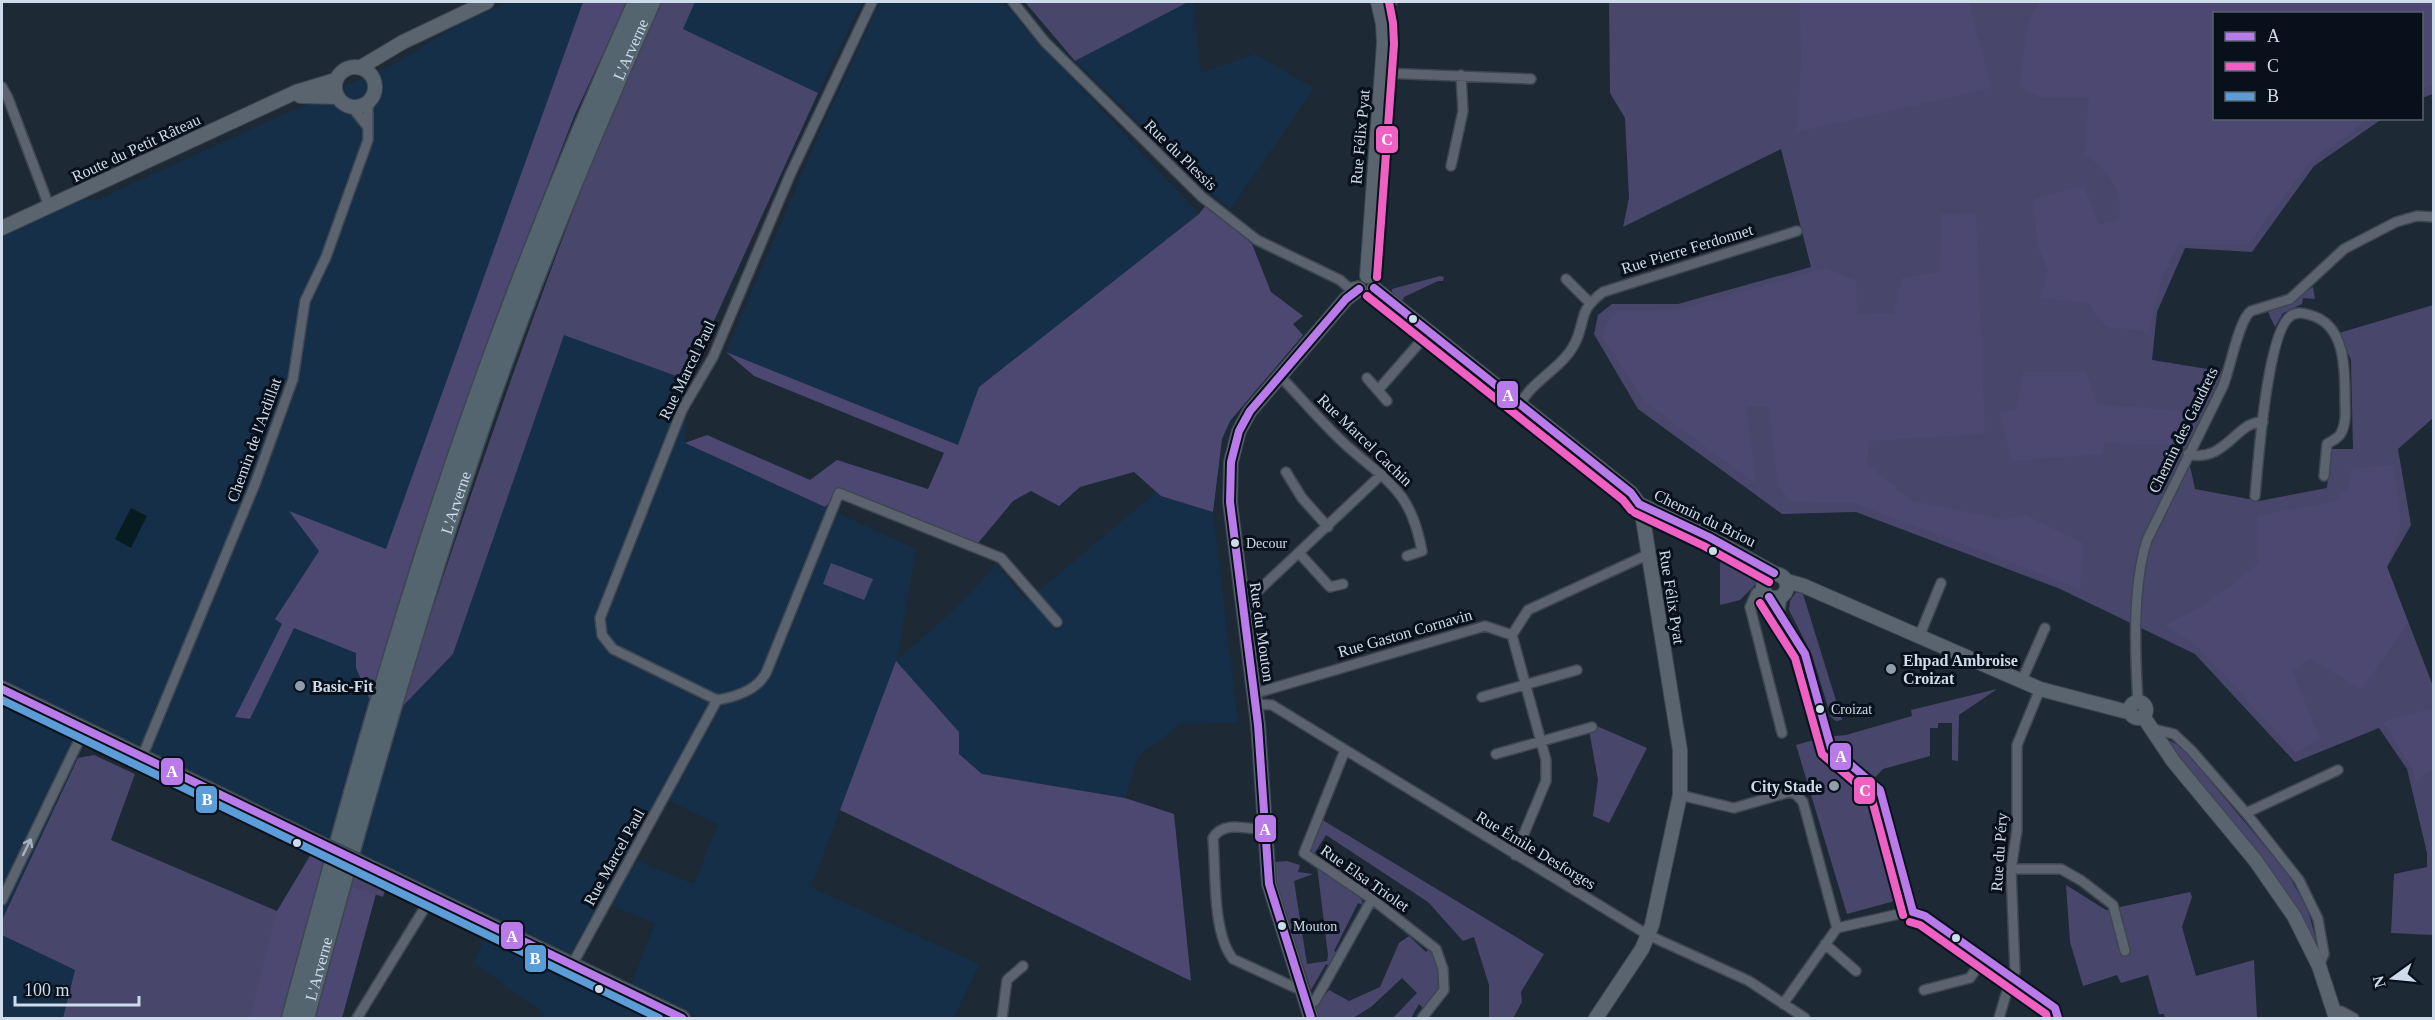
<svg xmlns="http://www.w3.org/2000/svg" width="2435" height="1020" font-family="'Times New Roman',serif">
  <rect width="100%" height="100%" fill="#1d2935"/>
  <path fill="#152f48" d="M510,2H584L356,668L373,707L332,842L93,726L2,920V233L69,202L99,199L398,62L472,16Z
    M695,2H862L818,93L683,29Z
    M880,2H1003L1024,27L1199,214L979,387L958,445L726,352L822,127Z
    M1188,2H1193L1201,73L1255,54L1314,88L1230,210L1075,61Z
    M564,334L687,380L685,443L916,549L897,660L957,607L996,565L1027,601L1156,492L1161,496L1213,512L1238,723L1181,724L1138,757L1125,798L982,774L959,754V732L896,662L811,887L979,964L954,1018H700L631,985L655,923L611,906L636,860L694,884L718,824L659,796L570,955L359,857L400,709L453,653Z
    M487,931L516,947L672,1018H543L544,1013L474,963Z
    M2,935L75,970L63,1018H2Z"/>
  <path fill="#49466b" d="M660,2H695L683,29L818,93L687,380L564,335L453,654L400,709C435,598 473,488 512,377C557,251 604,124 660,2Z
    M1025,2H1188L1075,61Z
    M1609,2H2433V94L2422,98V14H2214V118L2382,119L2314,166L2252,252L2185,248L2157,312L2152,360L2226,372L2187,452L2195,489L2259,501L2327,488L2331,449H2353L2351,360L2339,333L2433,305V418L2398,449L2411,525L2387,567L2433,686V935L2391,933L2394,874L2427,867V853L2407,769L2379,728L2295,762L2195,654L2058,588L1856,512L1782,514L1638,409L1594,334L1598,315L1612,304H1678L1811,267L1781,149L1623,227L1629,198L1625,118L1610,93Z
    M1440,276L1444,277L1443,281H1438L1404,297L1403,300H1399L1392,292V289Z
    M2313,287L2315,299L2303,298L2302,304L2283,313L2275,327L2268,312L2289,303Z
    M1720,552L1753,568L1759,581L1740,600L1720,605Z
    M831,563L873,579L864,600L823,584Z
    M1796,592L1803,594L1842,720L1836,721L1831,717L1812,655L1789,610L1790,601Z
    M1997,689L1959,715L1958,761L1952,760V723H1938V728H1930V756L1883,769L1868,785L1902,899L1847,914L1796,745L1824,737L1846,735L1912,716L1911,710Z
    M1599,727L1647,748L1609,823L1593,816L1598,780L1589,730Z
    M2167,739L2183,748L2288,874L2308,910L2317,944L2284,889L2198,783Z
    M94,755L135,774L111,840L277,911L276,1018H63L75,970L2,935V920L78,758Z
    M1321,819L1544,954L1521,992L1522,1002L1513,1018H1489V985L1474,937L1463,941L1428,902L1326,835L1314,854L1311,853L1309,848Z
    M1287,861L1300,865L1298,872L1313,874L1294,881L1307,964L1327,961L1328,955L1317,866L1361,896L1363,905L1358,903L1334,951L1339,954L1332,968L1326,964L1311,990L1277,886L1275,862Z
    M356,871L387,883L383,897L351,886Z
    M2066,885L2106,910L2190,892L2192,897L2182,927L2196,976L2254,960L2257,1018H2165L2164,1014H2159L2148,975L2121,983L2117,975L2083,986L2070,942Z
    M1409,936L1426,952L1430,948L1440,975V990L1425,1010L1419,1004L1411,1018H1393L1417,993L1402,978L1371,1007L1353,1018H1317L1314,1009L1329,990L1349,1001L1380,987L1399,943Z"/>
  <path fill="#4d4872" d="M583,2H627L575,114L493,325L412,559L373,707L356,668V653L294,628L250,719L235,717L282,624L275,619L319,551L289,511L386,549Z
    M1800,2H1969L1991,88L1797,132L1801,64Z
    M2041,2H2433V84L2422,89V14H2214V118L2368,119L2308,164L2248,244H2179L2162,276L2148,331L2107,327L2087,303L2041,298L2048,271L2037,244L2034,199L2084,186L2099,225L2119,220C2123,185 2109,175 2085,153L2089,97H2041L2019,87L2029,20Z
    M1206,205L1252,244L1271,292L1303,316L1293,324L1303,335L1230,421L1222,439L1213,512L1161,496L1134,472L1080,487L1059,506L1031,491L1013,501L974,548L839,493L825,507L685,443L707,435L810,480L837,460L928,489L944,453L754,376L726,352L958,445L979,387L1199,214Z
    M1976,213L1985,434L1869,441L1867,464L1912,501L2007,520L2025,515L2083,543L2080,589L1854,503L1791,502L1778,485L1769,407L1746,406L1756,484L1645,402L1602,336L1605,327L1617,311L1681,309L1825,268L1856,280L1857,314L1894,313L1902,278L1940,272L1941,214Z
    M2023,372H2086L2097,404L2194,412L2181,445L2105,443L2102,454L2012,461L2000,413L2017,409Z
    M2393,465L2401,521L2387,567L2408,622L2362,689L2310,659L2292,670L2320,739L2296,753L2197,646L2165,625L2205,605L2259,564L2257,516L2336,501L2349,486L2351,469Z
    M896,661L959,732V754L982,774L1125,798L1174,814L1191,981L840,810Z
    M2433,708V769L2415,780L2413,770L2383,722Z
    M314,849L326,858L282,1018H250L277,911Z
    M351,886L376,894L342,1018H315Z"/>
  <path fill="#061c20" d="M131,508L147,516L131,548L115,539Z"/>
  <g fill="none" stroke-linecap="round" stroke-linejoin="round">
    <g stroke="#3d4651" stroke-width="12">
      <path id="street" d="M1013,2L1045,42L1202,197L1257,240L1340,280L1349,288L1358,286
        M1380,6L1392,2
        M1382,73L1531,79
        M2,87L8,98L49,206
        M352,107L367,126
        M1451,166L1463,111L1461,75
        M1566,279L1589,302
        M1280,376C1302,399 1323,424 1347,446C1389,483 1411,491 1422,551L1407,556
        M1367,378L1387,401
        M1378,390L1428,333
        M1520,405C1531,381 1563,368 1575,343C1587,318 1577,312 1603,292L1797,231
        M2188,454C2225,464 2237,420 2263,422
        M1286,472L1302,498L1328,527
        M2255,496C2258,465 2267,328 2292,315C2299,312 2303,313 2310,315C2345,324 2345,368 2345,397C2345,409 2347,422 2341,433C2339,438 2332,441 2327,444L2324,476
        M1300,554L1330,587L1343,584
        M1763,589L1756,593L1750,607L1782,733
        M1240,595L1259,590L1382,474
        M1769,597L1805,654L1831,748L1880,790L1913,912
        M1779,615L1782,597
        M1512,635L1546,760V781L1515,855
        M1919,637L1941,583
        M2022,680L2045,628
        M1253,694L1485,626L1512,635L1528,610L1649,554
        M1482,697L1577,670
        M717,700L613,649L602,635L600,618L682,410L713,357L790,175L872,2
        M2138,702C2135,653 2132,587 2147,540L2223,386C2230,369 2239,319 2251,311L2290,299L2344,249L2396,222L2417,216L2434,217
        M1255,704L1272,705L1648,935L1749,981L1805,1018
        M2153,729L2174,734L2191,750L2246,813L2299,880L2318,919L2324,954L2319,966
        M1345,750L1304,853L1372,899L1436,949L1443,969L1444,990L1422,1018
        M1496,754L1592,727
        M142,757L255,484L293,379L305,301L326,257L368,140V102
        M1680,795L1734,808L1790,792L1797,795L1803,802L1837,928
        M2246,813L2338,770
        M1265,830C1248,829 1223,820 1213,838C1216,871 1212,933 1233,959L1296,988H1302
        M2011,869H2061L2082,881L2113,905L2125,951
        M2,900L84,730
        M1837,928L1908,912L1918,913L2055,1008L2058,1018
        M1825,944L1856,971
        M572,965L717,700C735,697 757,690 766,673L839,493L1001,558L1057,622
        M1924,990L1970,978L1983,959
        M1783,1004L1837,928
        M1307,1006L1315,1001L1372,899
        M2335,1011H2341L2354,1018
        M357,1018L432,896
        M1002,1018L1007,980L1023,966
        M1999,1018L2009,984L2015,972L2011,869L2017,830V745L2040,689"/>
    </g>
    <g stroke="#3d4651" stroke-width="16">
      <path id="secondary" d="M335 87a20 20 0 1 1 40 0a20 20 0 1 1-40 0Z
        M361,67L403,42L487,2
        M300,96L338,97
        M2,228L296,92L336,80
        M1367,276L1384,43L1383,24L1378,2
        M1374,288L1631,493L1639,504L1642,513L1680,750V795L1652,925L1642,949L1596,1018
        M1639,504L1709,537L1774,573
        M1763 586a12 12 0 1 1 24 0a12 12 0 1 1-24 0Z
        M1787,581L1804,586L2040,689L2124,711H2130
        M2130 710a8 8 0 1 1 16 0a8 8 0 1 1-16 0Z
        M2143,716L2173,761L2255,860L2294,916L2319,966L2336,1018
        M1311,1018L1269,884L1258,725L1230,502L1231,462L1239,431L1250,411L1346,299L1359,289"/>
    </g>
    <g stroke="#3d4651" stroke-width="18">
      <path id="primary" d="M2,689L326,847
        M358,862L682,1018"/>
    </g>
    <g stroke="#3d4651" stroke-width="21">
      <g id="highway">
        <path d="M291,1018C333,864 375,709 424,556C484,367 556,183 637,2"/>
        <path id="s1" d="M305,1018C355,832 407,647 468,464C520,306 584,153 651,2"/>
      </g>
    </g>
    <use href="#street" stroke="#5b646e" stroke-width="9"/>
    <use href="#secondary" stroke="#59646f" stroke-width="14"/>
    <use href="#primary" stroke="#566470" stroke-width="15"/>
    <use href="#highway" stroke="#546570" stroke-width="18"/>
    <g stroke="#3d4651" stroke-width="18" stroke-linecap="butt">
      <path id="primary-bridge" d="M326,847L358,862"/>
    </g>
    <use href="#primary-bridge" stroke="#566470" stroke-width="15"/>
    <g stroke="#08111b" stroke-width="12">
      <path id="bus-1" d="M1374,288L1631,493L1639,504
        M1639,504L1709,537L1774,573
        M1769,597L1805,654L1831,748L1880,790L1913,912
        M2,689L682,1018
        M1913,912L1925,916L2055,1008L2058,1018
        M1311,1018L1269,884L1258,725L1230,502L1231,462L1239,431L1250,411L1346,299L1359,289"/>
    </g>
    <g stroke="#08111b" stroke-width="12">
      <path id="bus-2" d="M1377,277L1394,44L1393,23L1389,2
        M1367,296L1623,500L1631,510
        M1635,513L1704,546L1769,582
        M1760,603L1795,658L1822,754L1871,796L1903,915
        M1910,922L1920,925L2046,1014L2047,1018"/>
    </g>
    <g stroke="#08111b" stroke-width="12">
      <path id="bus-3" d="M2,700L659,1018"/>
    </g>
    <use href="#bus-1" stroke="#ba7bea" stroke-width="8"/>
    <use href="#bus-2" stroke="#ef60c3" stroke-width="8"/>
    <use href="#bus-3" stroke="#5c9dd7" stroke-width="8"/>
  </g>
  <defs><path id="oneway-shaft" d="M-6 0H5M1.5-3L5.5 0L1.5 3" fill="none" stroke-width="1.6" stroke-linecap="round" stroke-linejoin="round" transform="scale(1.5)"/></defs>
  <use stroke="#a6b1bf" href="#oneway-shaft" transform="translate(27 847) rotate(-64)"/>
  <g fill="#cedbea" stroke="#08111b" stroke-width="2">
    <circle cx="1413" cy="319" r="5"/>
    <circle cx="1235" cy="543" r="5"/>
    <circle cx="1713" cy="551" r="5"/>
    <circle cx="1820" cy="709" r="5"/>
    <circle cx="297" cy="843" r="5"/>
    <circle cx="1282" cy="926" r="5"/>
    <circle cx="1956" cy="938" r="5"/>
    <circle cx="599" cy="989" r="5"/>
  </g>
  <g fill="#909dab" stroke="#08111b" stroke-width="2">
    <circle cx="1891" cy="669" r="6"/>
    <circle cx="300" cy="686" r="6"/>
    <circle cx="1834" cy="786" r="6"/>
  </g>
  <g text-anchor="middle" dominant-baseline="central" stroke-width="6" stroke-linejoin="round" paint-order="stroke">
    <g font-size="14" fill="#cedbea" stroke="#08111b" text-anchor="start">
      <text x="1246" y="543">Decour</text>
      <text x="1831" y="709">Croizat</text>
      <text x="1293" y="926">Mouton</text>
    </g>
    <g font-size="16" fill="#cedbea" stroke="#08111b">
      <text stroke="none"><textPath href="#s1" startOffset="1023">L'Arverne</textPath></text>
      <text transform="translate(1360 137) rotate(-85)">Rue Félix Pyat</text>
      <text transform="translate(136 148) rotate(-25)">Route du Petit Râteau</text>
      <text transform="translate(1181 155) rotate(44)">Rue du Plessis</text>
      <text transform="translate(1687 249) rotate(-17)">Rue Pierre Ferdonnet</text>
      <text transform="translate(687 370) rotate(-64)">Rue Marcel Paul</text>
      <text transform="translate(2183 430) rotate(-64)">Chemin des Gaudrets</text>
      <text transform="translate(254 440) rotate(-70)">Chemin de l'Ardillat</text>
      <text transform="translate(1365 440) rotate(44)">Rue Marcel Cachin</text>
      <text stroke="none"><textPath href="#s1" startOffset="537">L'Arverne</textPath></text>
      <text transform="translate(1705 518) rotate(26)">Chemin du Briou</text>
      <text transform="translate(1672 597) rotate(81)">Rue Félix Pyat</text>
      <text transform="translate(1262 632) rotate(82)">Rue du Mouton</text>
      <text transform="translate(1405 633) rotate(-16)">Rue Gaston Cornavin</text>
      <text transform="translate(1536 850) rotate(31)">Rue Émile Desforges</text>
      <text transform="translate(1999 852) rotate(-86)">Rue du Péry</text>
      <text transform="translate(614 857) rotate(-61)">Rue Marcel Paul</text>
      <text transform="translate(1365 878) rotate(35)">Rue Elsa Triolet</text>
      <text stroke="none"><textPath href="#s1" startOffset="51">L'Arverne</textPath></text>
    </g>
    <g font-size="16" font-weight="bold" fill="#cedbea" stroke="#08111b" text-anchor="start">
      <text x="1903" y="660">Ehpad Ambroise<tspan x="1903" dy="18">Croizat</tspan></text>
      <text x="312" y="686">Basic-Fit</text>
      <text x="1822" y="786" text-anchor="end">City Stade</text>
    </g>
  </g>
  <g stroke="#08111b" stroke-width="2">
    <rect x="1375" y="125" width="24" height="29" rx="6" fill="#ef60c3"/>
    <rect x="1496" y="380" width="23" height="29" rx="6" fill="#ba7bea"/>
    <rect x="1829" y="742" width="23" height="29" rx="6" fill="#ba7bea"/>
    <rect x="160" y="757" width="24" height="29" rx="6" fill="#ba7bea"/>
    <rect x="1853" y="776" width="23" height="29" rx="6" fill="#ef60c3"/>
    <rect x="195" y="785" width="23" height="29" rx="6" fill="#5c9dd7"/>
    <rect x="1254" y="814" width="23" height="29" rx="6" fill="#ba7bea"/>
    <rect x="500" y="921" width="24" height="29" rx="6" fill="#ba7bea"/>
    <rect x="524" y="944" width="23" height="29" rx="6" fill="#5c9dd7"/>
  </g>
  <g font-size="16" text-anchor="middle" font-weight="bold" fill="#fff">
    <text x="1387" y="145">C</text>
    <text x="1508" y="401">A</text>
    <text x="1841" y="762">A</text>
    <text x="172" y="777">A</text>
    <text x="1865" y="796">C</text>
    <text x="207" y="805">B</text>
    <text x="1265" y="835">A</text>
    <text x="512" y="942">A</text>
    <text x="535" y="964">B</text>
  </g>
  <rect width="2435" height="1020" fill="none" stroke="#cedbea" stroke-width="6"/>
  <rect x="2213" y="12" width="210" height="108" fill="#08111b" stroke="#57626e" stroke-width="1.5"/>
  <rect x="2225" y="32" width="30" height="9" fill="#ba7bea" stroke="#57626e" stroke-width="1.5"/>
  <text x="2267" y="42" font-size="18" fill="#cedbea">A</text>
  <rect x="2225" y="62" width="30" height="9" fill="#ef60c3" stroke="#57626e" stroke-width="1.5"/>
  <text x="2267" y="72" font-size="18" fill="#cedbea">C</text>
  <rect x="2225" y="92" width="30" height="9" fill="#5c9dd7" stroke="#57626e" stroke-width="1.5"/>
  <text x="2267" y="102" font-size="18" fill="#cedbea">B</text>
  <g transform="translate(2393 978) rotate(255)" stroke="#08111b" stroke-width="4.5" paint-order="stroke">
  <path d="M0-4.5L10 22L0 15L-10 22Z" fill="#cedbea"/>
  <text y="-9" font-size="16" font-weight="bold" text-anchor="middle" fill="#cedbea">N</text>
  </g>
  <path d="M15 996v9h124v-9" fill="none" stroke="#cedbea" stroke-width="3"/>
  <text x="24" y="996" font-size="18" fill="#cedbea" stroke="#08111b" stroke-width="4.5" paint-order="stroke">100 m</text>
</svg>
